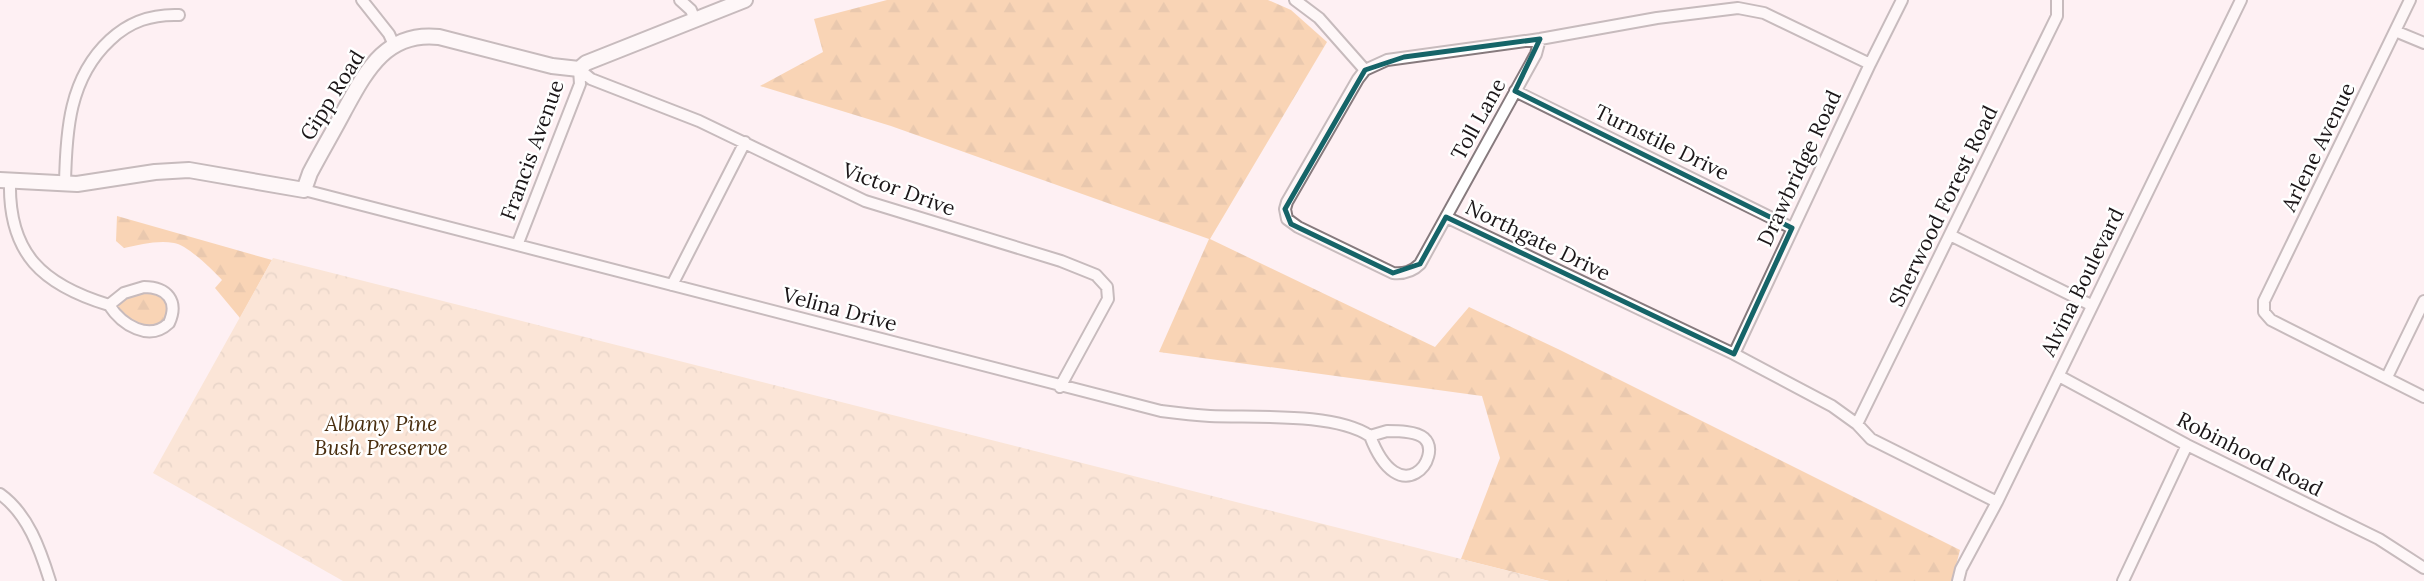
<svg xmlns="http://www.w3.org/2000/svg" width="2424" height="581" font-family="Lora,serif">
  <defs>
    <pattern id="forest-firs" width="22" height="20" patternUnits="userSpaceOnUse" patternTransform="scale(1.75)"><rect width="22" height="20" fill="#f4b26b"/><path d="M5 1l3.5 6h-7zM16 11l3.5 6h-7z" fill="#d1985c"/></pattern>
    <pattern id="park-crowns" width="20" height="18" patternUnits="userSpaceOnUse" patternTransform="scale(1.75)"><rect width="20" height="18" fill="#f8d7b5"/><path d="M2 6a3 3 0 1 1 6 0M12 15a3 3 0 1 1 6 0" fill="none" stroke="#d4b89b"/></pattern>
  </defs>
  <rect width="100%" height="100%" fill="#fef0f3"/>
  <path fill="url(#forest-firs)" d="M887,0H1268L1291,10L1327,42L1210,239L1435,347L1469,307L1560,350L1960,550L1952,581H1549L1461,559L1500,458L1482,396L1159,352L1209,239L891,126L760,86L823,52L814,19Z
    M117,216L272,260L240,318L215,288L222,280C213,270 186,244 174,243C157,240 140,245 124,248L116,241Z
    M156,290L168,303L167,322L157,329L128,321L112,306L123,297Z"/>
  <path fill="url(#park-crowns)" d="M273,258L1461,559L1549,581H343L153,473Z"/>
  <g fill="none" stroke-linecap="round" stroke-linejoin="round">
    <g stroke="#867a7d" stroke-width="14">
      <path id="minor" d="M362,0L389,34L394,45
        M680,0L691,10L695,20
        M1295,0L1319,18L1365,70
        M2410,0L2264,301V312L2271,320L2424,397
        M2395,31L2424,43
        M1540,39L1536,54L1420,264C1412,272 1404,274 1393,273L1298,227L1287,219L1285,209L1287,202L1358,79L1365,70L1387,60L1540,39L1657,18L1738,8L1764,13L1870,64
        M579,69L591,79L699,121L865,201L1061,261L1096,275L1107,287L1108,299L1060,387
        M1515,91L1792,228
        M10,181C8,254 43,285 109,305
        M65,184C66,131 69,78 110,40C130,21 152,14 179,15
        M304,190L1161,411C1177,413 1194,415 1210,416C1253,418 1334,412 1370,436
        M1446,217L1734,354L1832,406L1857,424L1871,439L1997,502
        M1950,235L2091,305
        M518,243L580,84L579,69
        M672,285L745,142
        M144,287C167,287 179,301 169,323C149,342 122,325 109,305L124,293Z
        M1734,354L1870,64L1902,0
        M2059,376L2187,445L2379,539L2424,568
        M2387,377L2424,301
        M1857,424L2057,16V0
        M1387,431C1397,431 1416,431 1424,438C1444,456 1400,514 1370,436Z
        M0,494C28,514 40,549 50,581
        M1958,581L1961,569L1997,502L2241,0
        M2123,581L2187,445"/>
    </g>
    <g stroke="#867a7d" stroke-width="18">
      <path id="tertiary" d="M0,180L77,184L155,172L189,170L304,190L310,173C321,152 333,132 344,111C366,71 386,31 439,37L552,66L579,69L586,63L745,0"/>
    </g>
    <use href="#minor" stroke="#fff" stroke-width="10"/>
    <use href="#tertiary" stroke="#fff" stroke-width="14"/>
  </g>
  <path d="M0 0H2424V581H0ZM1540,39L1515,91L1792,228L1734,354L1446,217L1420,264L1393,273L1291,224L1285,209L1365,70L1404,57Z" fill="#fef0f3" fill-opacity=".55" fill-rule="evenodd"/>
  <path fill="none" stroke="#156468" stroke-width="5" stroke-linejoin="round" d="M1540,39L1515,91L1792,228L1734,354L1446,217L1420,264L1393,273L1291,224L1285,209L1365,70L1404,57Z"/>
  <g text-anchor="middle" dominant-baseline="central" stroke-width="5" stroke-linejoin="round" paint-order="stroke">
    <g font-size="21" fill="#1b1618" stroke="#fff">
      <text transform="translate(332 95) rotate(-58)">Gipp Road</text>
      <text transform="translate(1478 119) rotate(-61)">Toll Lane</text>
      <text transform="translate(1662 142) rotate(26)">Turnstile Drive</text>
      <text transform="translate(2318 147) rotate(-64)">Arlene Avenue</text>
      <text transform="translate(532 150) rotate(-70)">Francis Avenue</text>
      <text transform="translate(1799 168) rotate(-65)">Drawbridge Road</text>
      <text transform="translate(899 189) rotate(20)">Victor Drive</text>
      <text transform="translate(1943 206) rotate(-64)">Sherwood Forest Road</text>
      <text transform="translate(1538 240) rotate(26)">Northgate Drive</text>
      <text transform="translate(2082 282) rotate(-64)">Alvina Boulevard</text>
      <text transform="translate(840 309) rotate(15)">Velina Drive</text>
      <text transform="translate(2250 454) rotate(27)">Robinhood Road</text>
    </g>
    <g font-size="21" font-style="italic" fill="#492e0f" stroke="#fff">
      <text x="381" y="423">Albany Pine<tspan x="381" dy="24">Bush Preserve</tspan></text>
    </g>
  </g>
</svg>
